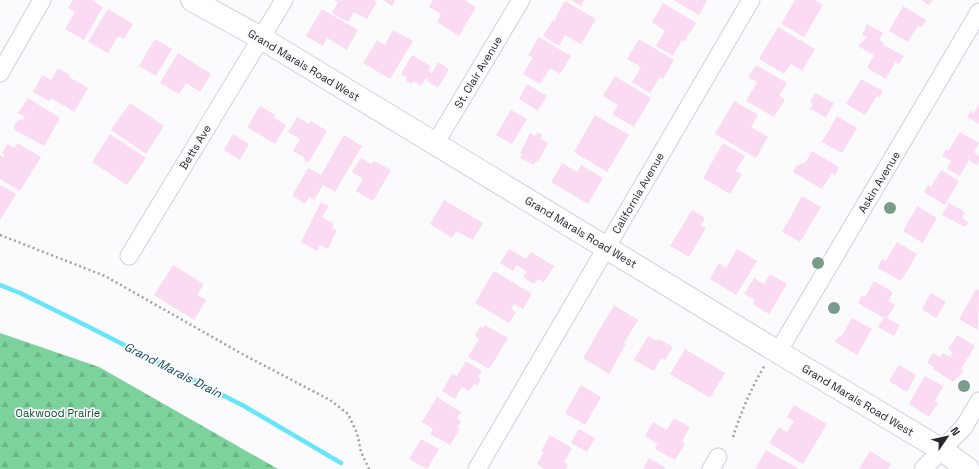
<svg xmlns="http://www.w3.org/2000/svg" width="979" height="469" font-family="'Space Grotesk',sans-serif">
  <defs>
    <pattern id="forest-firs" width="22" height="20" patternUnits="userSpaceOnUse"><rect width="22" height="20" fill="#7cd29b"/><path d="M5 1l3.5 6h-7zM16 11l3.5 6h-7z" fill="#6bb486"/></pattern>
  </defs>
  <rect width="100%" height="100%" fill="#fbfafd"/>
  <path fill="url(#forest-firs)" d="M0,333L99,367L278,469H0Z"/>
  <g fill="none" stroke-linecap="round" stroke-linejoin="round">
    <path stroke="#67e5fb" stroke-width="4.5" d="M0,285L20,293L85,325L244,406L341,463"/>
  </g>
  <path fill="#fbdbf1" d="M73,0H92L103,7L84,40L65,29L75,12L68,8Z
    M334,0H373L377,2L367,19L354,12L348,22L332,13L338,2Z
    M383,0H395L392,6Z
    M433,0H464L476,7L459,36L437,22L441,14L429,7Z
    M571,0H584L581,6Z
    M673,0H707L699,15Z
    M795,0H815L823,5L804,37L781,24Z
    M921,0H933L929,5Z
    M565,1L596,19L581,44L565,35L559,46L543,36L553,20L554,21L556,19L555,18Z
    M663,3L696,23L684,42L682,40L673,56L656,46L665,31L652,22Z
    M903,6L926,20L921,28L918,26L908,42L889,31Z
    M108,9L133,24L124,39L118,36L108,53L88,42Z
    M322,9L358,30L347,50L327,38L323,46L306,36Z
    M867,24L883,33L879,40L884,43L883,45L904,56L899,64L895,62L886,79L867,68L874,55L858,46L867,37L862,35Z
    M778,27L815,49L802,71L791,64L784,74L759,59Z
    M393,30L413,41L390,79L363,63L377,40L385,45Z
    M539,37L571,56L560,74L550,68L540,84L523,74L533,58L528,55Z
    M155,39L172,49L156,76L139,66Z
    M639,39L674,60L663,79L660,77L650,93L632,82L641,67L627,59Z
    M178,53L211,74L200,92L186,83L179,94L160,83Z
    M412,55L431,66L428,71L432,73L438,62L449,69L438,88L427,81L428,79L426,78L421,86L413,81L412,84L406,81L407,77L401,74Z
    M756,65L787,83L779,96L785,99L774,117L746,101L757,82L748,77Z
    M58,68L70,75L69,77L88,88L74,112L51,98L49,101L33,92L42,75L51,80Z
    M615,76L651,98L634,127L612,114L618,105L603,96Z
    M861,79L883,91L879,98L877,96L865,115L846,104Z
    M527,84L547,96L538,111L519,99Z
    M815,93L834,103L826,117L810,109L813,104L810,102Z
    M28,98L60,118L44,146L15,130L14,126L17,121L22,119L23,120L25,117L18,113Z
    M734,101L758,115L751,127L768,137L756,158L715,134Z
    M130,103L164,126L146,154L111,130Z
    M979,104V124L967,117L971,111L974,113Z
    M260,106L275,115L273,117L286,125L275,144L247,127Z
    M511,110L527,119L512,144L496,135Z
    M595,115L629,135L607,172L574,152Z
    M837,116L857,128L842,153L822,142Z
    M297,117L309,124L311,121L327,131L308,163L304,160L305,158L293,151L300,139L288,132Z
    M537,132L542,135L540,138L548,143L538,162L536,161L534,165L520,158L522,154L520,153L530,133L535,136Z
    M960,132L979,143L974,152L979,156V161L977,165L969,160L960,176L947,169L951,161L942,156L946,149L948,151Z
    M110,134L146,158L127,185L92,162Z
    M233,134L249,144L240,160L224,150Z
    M344,135L362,146L335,192L323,185L314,200L309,197L305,204L292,196L308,168L321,175Z
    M723,143L745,156L736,171L742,174L730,194L703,178Z
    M7,144L14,148L17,144H19L41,157L20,191L0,179V155L3,157L5,155L2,153Z
    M812,151L839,167L835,175L832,173L822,189L793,172L796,166L806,162Z
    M361,158L371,164L374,161L391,170L373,201L356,191L363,179L352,172Z
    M562,163L577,172L581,165L603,178L588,204L551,182Z
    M941,170L959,181L945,205L924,192L928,185L931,187Z
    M0,185L16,194L0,220Z
    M802,196L821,207L800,242L782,232Z
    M444,200L483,223L473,240L456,231L452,238L430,224Z
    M321,202L329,206L322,217L334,224L332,228L337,230L328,249L320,245L317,251L301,242Z
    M949,203L965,212L962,218L968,222L965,227L942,215Z
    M917,206L937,218L923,243L903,231Z
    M692,210L705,218L701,226L706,228L689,257L670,246Z
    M897,242L917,254L901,281L878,268L882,259L886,261Z
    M509,249L526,259L531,252L554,266L544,282L538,279L534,284L523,277L527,272L517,265L513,271L500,263Z
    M737,249L757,261L736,295L710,279L719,263L726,268Z
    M173,265L204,284L197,295L206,300L194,320L154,295Z
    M494,271L532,294L523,309L514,304L511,309L516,312L509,323L475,303Z
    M770,274L787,284L769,314L753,304L755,300L744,294L754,278L764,284Z
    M874,281L893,292L888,301L895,305L887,318L900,325L894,336L878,327L884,318L858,303L862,295L865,297Z
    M976,289L979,291L978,330L959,319Z
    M931,293L946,302L936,318L922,309Z
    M614,305L638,320L624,343L626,344L609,374L583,358Z
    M852,318L872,329L857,355L835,342L839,336L841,337Z
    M485,325L508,338L490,368L489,369L468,357L479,339L475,336L480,326L483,328Z
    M957,335L975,346L961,369L964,371L953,382L933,369L934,367L927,363L933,353L940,357L943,353L950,357L953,352L948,349Z
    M648,336L658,341L659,339L673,347L665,360L661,358L654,371L634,360Z
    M685,349L725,373L710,398L670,374Z
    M466,361L482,371L478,377L481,379L477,386L474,384L469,391L462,387L455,399L442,391L452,374L457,376Z
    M899,365L916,375L907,392L889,381Z
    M925,376L943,386L935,401L938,403L929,417L909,404Z
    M581,385L601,397L585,425L565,413Z
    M437,397L461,412L457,418L461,421L457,428L460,429L450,445L430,434L433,429L422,422Z
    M794,405L827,424L803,464L769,443L779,427L787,432L794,421L787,417Z
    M674,418L690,427L682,441L685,444L675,460L655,449L658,444L645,436L653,422L667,430Z
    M579,429L595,438L587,452L571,443Z
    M550,435L572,448L564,462L568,464L566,469H545L537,464L544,452L541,451Z
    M421,439L439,449L427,469L409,459Z
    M766,450L799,469H755Z
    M870,451L891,464L888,469H859Z
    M649,458L666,468L665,469H643Z"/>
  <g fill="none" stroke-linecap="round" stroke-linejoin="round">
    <g stroke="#d4cdde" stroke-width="19">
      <path id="street" d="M0,73L42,0
        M435,144L521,0
        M129,256L284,0
        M778,352L979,12
        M477,469L751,0
        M711,469L718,457
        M923,469L964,427L979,401"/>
    </g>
    <g stroke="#d4cdde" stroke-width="24">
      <path id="secondary" d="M192,0L261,38L778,352L942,450L968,469"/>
    </g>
    <path stroke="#a2a0a4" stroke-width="2.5" stroke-dasharray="2 3" stroke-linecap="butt" d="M0,235L105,276L244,355L330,400L348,414L357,433L361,452L369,469
      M733,437C741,412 751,388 765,365"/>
    <use href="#street" stroke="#fff" stroke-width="17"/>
    <use href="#secondary" stroke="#fff" stroke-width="22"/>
  </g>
  <g fill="#799c8b">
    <circle cx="890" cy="208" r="6"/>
    <circle cx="818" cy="263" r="6"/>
    <circle cx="834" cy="308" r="6"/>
    <circle cx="964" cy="386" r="6"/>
  </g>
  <g text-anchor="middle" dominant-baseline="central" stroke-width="3.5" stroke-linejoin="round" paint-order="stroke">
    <g font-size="11" fill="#29272d" stroke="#fbfafd">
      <text transform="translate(304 65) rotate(31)">Grand Marais Road West</text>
      <text transform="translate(478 72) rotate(-59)">St. Clair Avenue</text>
      <text transform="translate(195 147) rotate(-59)">Betts Ave</text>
      <text transform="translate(879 182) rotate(-59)">Askin Avenue</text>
      <text transform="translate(638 193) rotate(-60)">California Avenue</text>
      <text transform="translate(581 232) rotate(31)">Grand Marais Road West</text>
      <text transform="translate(858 400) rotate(31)">Grand Marais Road West</text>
    </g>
    <g font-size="11" fill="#0f502d" stroke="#fbfafd">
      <text x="58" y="413">Oakwood Prairie</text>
    </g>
    <g font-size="12" font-style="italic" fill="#0e4851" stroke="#fbfafd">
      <text transform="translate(173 370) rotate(27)">Grand Marais Drain</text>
    </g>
  </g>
  <g transform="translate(947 437) rotate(56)" stroke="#fbfafd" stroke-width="3" paint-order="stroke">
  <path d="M0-3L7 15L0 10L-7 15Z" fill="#29272d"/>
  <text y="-6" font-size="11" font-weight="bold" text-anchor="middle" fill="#29272d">N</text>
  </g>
</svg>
